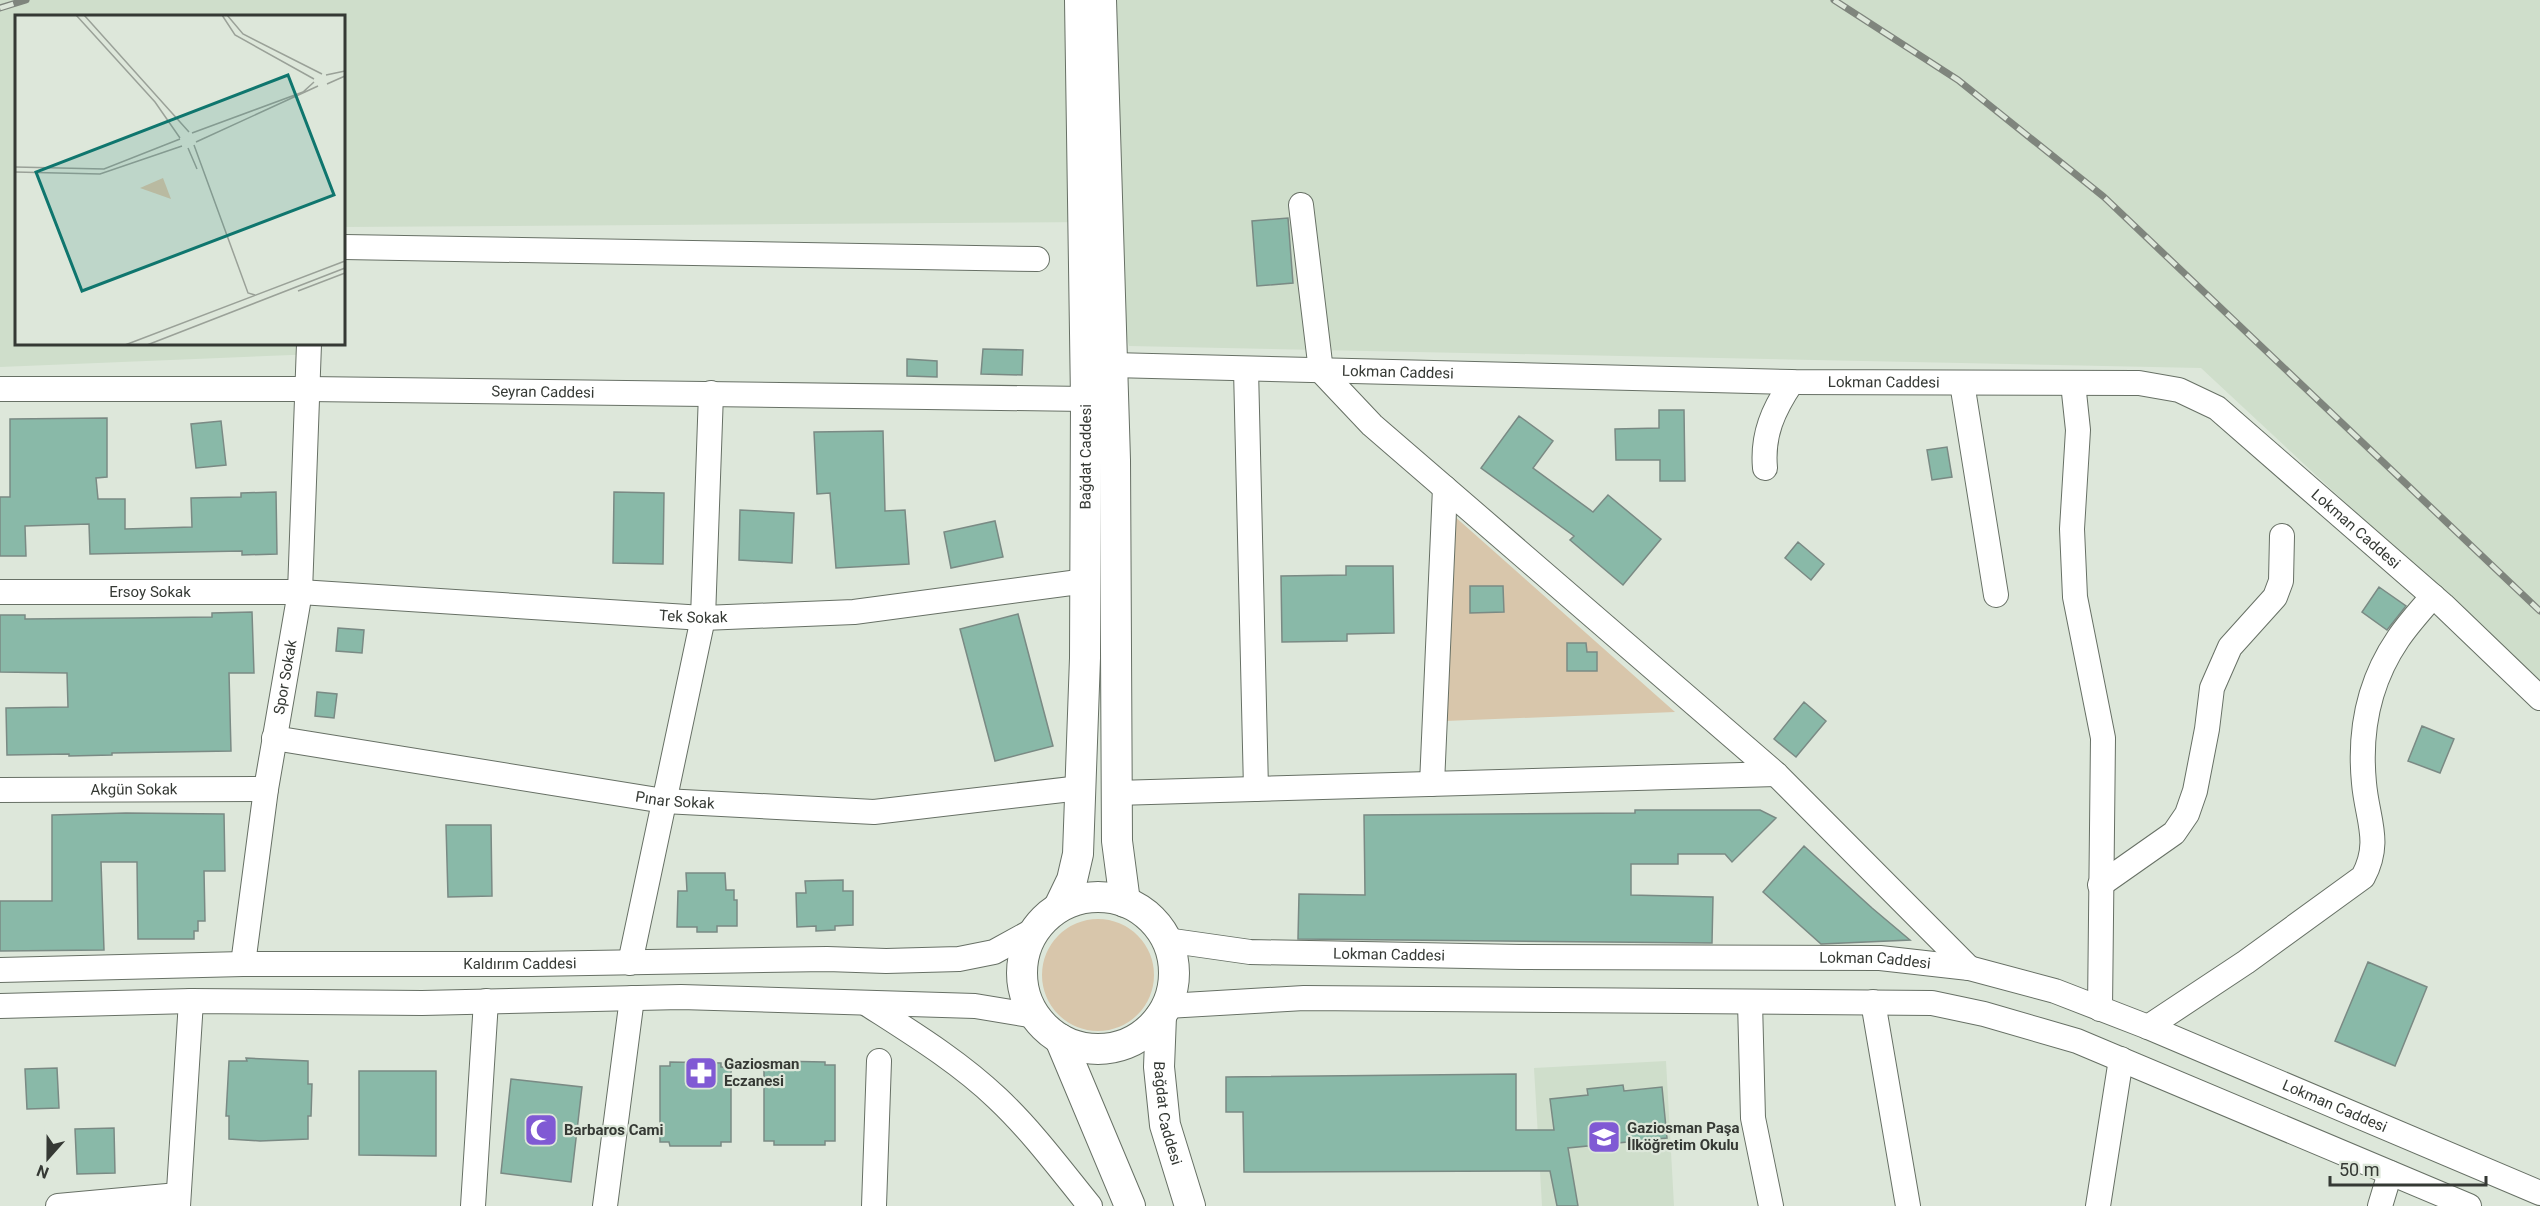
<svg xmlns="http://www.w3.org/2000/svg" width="2540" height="1206" font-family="Roboto,sans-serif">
  <rect width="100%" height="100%" fill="#dde7da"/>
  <path fill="#cfdecb" d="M0,0H2540V684L2201,368L1129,346L1096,222L344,227V16H16V344H316L317,354L0,367Z
    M1666,1061L1674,1206H1542L1534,1068Z"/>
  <path fill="#d8c6ab" d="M1444,507L1675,712L1445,721Z
    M1042 975a56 56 0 1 1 112 0a56 56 0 1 1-112 0Z"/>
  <path fill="#89b9a8" stroke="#7a8a84" stroke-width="1.5" d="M1288,218L1293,283L1257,286L1252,221Z
    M983,349L1023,350L1022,375L981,374Z
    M907,359L937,361V377L907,376Z
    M1659,410H1684L1685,481H1660V460H1616L1615,429L1659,428Z
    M1519,416L1553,441L1533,468L1593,512L1608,495L1661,539L1623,585L1570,540L1574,536L1481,468Z
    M107,418V477L96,478L98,499H125V529L192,527L191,498L241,497V493L276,492L277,554L242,555V551L90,554L89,524L25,526L26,556H0V497H10V419Z
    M221,421L226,465L196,468L191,424Z
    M883,431L885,511L905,510L909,564L836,568L830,493L817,494L814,432Z
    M1947,447L1952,477L1932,480L1927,450Z
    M614,492L664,493L663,564L613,563Z
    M740,510L794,513L792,563L739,560Z
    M995,521L1003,557L951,568L944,532Z
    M1798,542L1824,564L1811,580L1785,558Z
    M1346,566H1393L1394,633L1347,634V641L1282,642L1281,576L1346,575Z
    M1470,586H1503L1504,612L1470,613Z
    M2379,587L2406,606L2387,630L2362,612Z
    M252,612L254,673H229L231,751L112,753V755L69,756V754L7,755L6,708L68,707L67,673L0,672V615H25V619L134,618L212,617V613Z
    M1018,614L1053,746L995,761L960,629Z
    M338,628L364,630L362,653L336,651Z
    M1567,643H1586L1587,652H1597V671H1567Z
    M317,692L337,694L334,718L315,716Z
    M1804,702L1826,721L1796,757L1774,739Z
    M2422,726L2454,739L2440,773L2408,761Z
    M1635,810H1760L1776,818L1732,862L1725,854H1678V864H1631V895L1713,897L1712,943L1298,939L1299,894L1365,895L1364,815L1635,813Z
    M126,813L224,814L225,871H204L205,921H198V931H194V939H138L137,862H101L104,950L0,951V901H52V815Z
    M446,825H491L492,896L448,897Z
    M1804,846L1872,908L1910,940L1821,944L1763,892Z
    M686,873H725L726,890H734V900H737V926H717V932H697V927H677L678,891H687Z
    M843,880V891H853V925L835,926V930L816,931V926L797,927L796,893H806L805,881Z
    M2368,962L2427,987L2395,1066L2335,1041Z
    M246,1058L308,1061V1084H312L311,1116H308V1139L260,1141L229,1139V1116H226L229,1061H247Z
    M774,1061L825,1062V1065H835V1141H825V1145H774V1141H764V1065H774Z
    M670,1062L721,1063V1067H731V1142H721V1146H670L669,1142H660V1066H670Z
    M57,1068L59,1108L27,1109L25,1069Z
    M359,1071H436V1156L359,1155Z
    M1516,1074V1130H1554L1550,1099L1588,1095L1587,1089L1623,1085L1624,1091L1662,1087L1667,1138L1568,1148L1578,1206H1557L1550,1171L1244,1172L1243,1112H1226V1077Z
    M511,1079L582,1087L571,1182L501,1173Z
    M114,1128L115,1173L77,1174L75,1129Z"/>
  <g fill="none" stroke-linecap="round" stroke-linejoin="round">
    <g stroke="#677065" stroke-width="26">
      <g id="minor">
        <path d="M1301,205L1321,371L1372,425L1776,774L1969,968"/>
        <path d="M344,247L1037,259"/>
        <path id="s1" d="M1112,365L1792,382L2139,383L2179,390L2217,408L2443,605L2540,698"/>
        <path d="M1246,369L1256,789"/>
        <path d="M1962,383L1996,595"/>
        <path d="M2073,383L2078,430L2072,529L2075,597L2103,738L2100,1009"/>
        <path id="s2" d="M0,389H308L1086,399"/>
        <path d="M1765,468C1762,435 1773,410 1792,382"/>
        <path id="s3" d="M0,592H300L703,618L854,612L1086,581"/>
        <path id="s4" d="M274,738L664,801L874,812L1080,788"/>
        <path d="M1432,784L1445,488"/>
        <path id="s5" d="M0,790L266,789"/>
        <path d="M1116,793L1776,774"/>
        <path d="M2100,885L2174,833L2187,814L2195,791L2207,729L2212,688L2230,647L2275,597L2281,581L2282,536"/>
        <path id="s6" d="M1166,940L1250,952L1521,957L1880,958L1969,968L2055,991L2148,1027L2540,1193"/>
        <path d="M630,963L703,618L711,393"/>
        <path id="s7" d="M243,964L266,789L300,592L309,344"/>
        <path id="s8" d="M0,970L243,964H531L827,959L886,961L959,959L994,952L1034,930"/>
        <path d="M1750,1002L1753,1118L1771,1206"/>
        <path d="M1873,1002L1908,1206"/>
        <path d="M867,1004C912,1033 958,1061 997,1098C1032,1131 1060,1169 1090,1206"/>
        <path d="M0,1006L191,1001L422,1003L681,997L975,1006L1035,1016"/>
        <path d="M1167,1006L1304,998L1932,1003L1984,1014L2077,1041L2469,1206"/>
        <path d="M2148,1027L2246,962L2363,877C2382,842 2367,819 2364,783C2359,731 2368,683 2398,639C2408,624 2421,610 2433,596"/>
        <path d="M58,1206L178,1195"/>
        <path d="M178,1206L191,1001"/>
        <path d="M473,1206L486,1001"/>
        <path d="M605,1206L632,998"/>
        <path d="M874,1206L879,1061"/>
        <path d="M2098,1206L2121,1059"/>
        <path d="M2380,1206L2390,1173"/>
      </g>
    </g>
    <g stroke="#677065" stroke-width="32">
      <g id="major">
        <path d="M1101,0L1115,460L1117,841L1125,902"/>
        <circle cx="1098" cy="973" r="76"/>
        <path id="s9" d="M1059,907L1072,880L1078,854L1085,658L1086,399L1080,0"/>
        <path id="s10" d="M1161,1016L1159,1067L1165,1125L1190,1206"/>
        <path d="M1060,1039L1130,1206"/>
      </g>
    </g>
    <use href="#minor" stroke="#fff" stroke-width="24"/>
    <use href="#major" stroke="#fff" stroke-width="30"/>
    <g stroke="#7f857d" stroke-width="7">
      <path id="rail" d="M1834,0L1958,80L2104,197L2540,611
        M0,8L26,0"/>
    </g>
    <use href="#rail" stroke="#dde7da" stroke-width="4.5" stroke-dasharray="14" stroke-linecap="butt"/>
  </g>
  <defs>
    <g id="pharmacy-square" transform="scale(1.725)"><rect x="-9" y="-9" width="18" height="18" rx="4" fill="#805ad4" stroke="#dde7da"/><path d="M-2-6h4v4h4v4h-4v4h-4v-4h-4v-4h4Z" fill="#fff"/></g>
    <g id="mosque-square" transform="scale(1.725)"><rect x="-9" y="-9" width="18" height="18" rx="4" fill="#805ad4" stroke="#dde7da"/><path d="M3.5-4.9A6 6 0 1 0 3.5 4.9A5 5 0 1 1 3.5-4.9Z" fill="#fff"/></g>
    <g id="school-square" transform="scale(1.725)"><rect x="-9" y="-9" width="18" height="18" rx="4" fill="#805ad4" stroke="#dde7da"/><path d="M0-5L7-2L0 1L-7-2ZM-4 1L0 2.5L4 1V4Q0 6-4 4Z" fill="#fff"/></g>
  </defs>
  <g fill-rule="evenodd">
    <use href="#pharmacy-square" x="701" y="1073"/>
    <use href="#mosque-square" x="541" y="1130"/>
    <use href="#school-square" x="1604" y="1137"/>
  </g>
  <g text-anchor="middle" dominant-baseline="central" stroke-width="4.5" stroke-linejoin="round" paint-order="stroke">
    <g font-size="15" fill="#353934" stroke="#dde7da">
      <text stroke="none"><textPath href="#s1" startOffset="286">Lokman Caddesi</textPath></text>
      <text stroke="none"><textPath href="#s1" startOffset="772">Lokman Caddesi</textPath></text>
      <text stroke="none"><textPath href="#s2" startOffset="543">Seyran Caddesi</textPath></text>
      <text stroke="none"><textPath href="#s9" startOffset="454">Bağdat Caddesi</textPath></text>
      <text stroke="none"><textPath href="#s1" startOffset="1294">Lokman Caddesi</textPath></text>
      <text stroke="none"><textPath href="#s3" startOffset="150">Ersoy Sokak</textPath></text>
      <text stroke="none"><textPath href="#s3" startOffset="694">Tek Sokak</textPath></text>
      <text stroke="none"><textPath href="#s7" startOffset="290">Spor Sokak</textPath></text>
      <text stroke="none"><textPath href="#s5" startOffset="134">Akgün Sokak</textPath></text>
      <text stroke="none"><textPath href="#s4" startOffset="406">Pınar Sokak</textPath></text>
      <text stroke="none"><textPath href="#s6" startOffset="224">Lokman Caddesi</textPath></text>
      <text stroke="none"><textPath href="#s6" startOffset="710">Lokman Caddesi</textPath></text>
      <text stroke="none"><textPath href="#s8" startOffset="520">Kaldırım Caddesi</textPath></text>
      <text stroke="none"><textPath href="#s6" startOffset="1196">Lokman Caddesi</textPath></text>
      <text stroke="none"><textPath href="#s10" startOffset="98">Bağdat Caddesi</textPath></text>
    </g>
    <g font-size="15" font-weight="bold" fill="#353934" stroke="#dde7da" text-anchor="start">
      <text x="724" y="1064">Gaziosman<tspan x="724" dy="17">Eczanesi</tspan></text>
      <text x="1627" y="1128">Gaziosman Paşa<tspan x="1627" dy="17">İlköğretim Okulu</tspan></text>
      <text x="564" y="1130">Barbaros Cami</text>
    </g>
  </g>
  <g transform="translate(15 15)">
    <rect width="330" height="330" fill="#dde7da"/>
    <path d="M148,163L156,184L125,173Z" fill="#d8c6ab"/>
    <path fill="none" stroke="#9aa198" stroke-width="1.5" d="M61,0L140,87L165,123M69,0L174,117M207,0L220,20L299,64M212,0L228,19L307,59M311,60L330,56M312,69L330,61M177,118L288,77L299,67M181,127L303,71M179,130L233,278L240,280M173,133L182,154M0,152L89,154L165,124M0,157L85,159L167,131M283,276L330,258M110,330L330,246M132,330L330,253"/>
    <path fill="#0f766e" fill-opacity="0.15" stroke="#0f766e" stroke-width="3" d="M273,60L319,180L67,276L21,157Z"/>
    <rect width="330" height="330" fill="none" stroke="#353934" stroke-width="3"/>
  </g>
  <g transform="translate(48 1158) rotate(201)" stroke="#dde7da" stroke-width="4.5" paint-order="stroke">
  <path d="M0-4.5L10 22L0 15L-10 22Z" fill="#353934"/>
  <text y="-9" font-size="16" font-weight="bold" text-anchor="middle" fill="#353934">N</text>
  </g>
  <path d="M2330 1176v9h156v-9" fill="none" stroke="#353934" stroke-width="3"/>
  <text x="2339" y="1176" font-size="18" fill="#353934" stroke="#dde7da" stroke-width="4.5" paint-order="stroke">50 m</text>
</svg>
